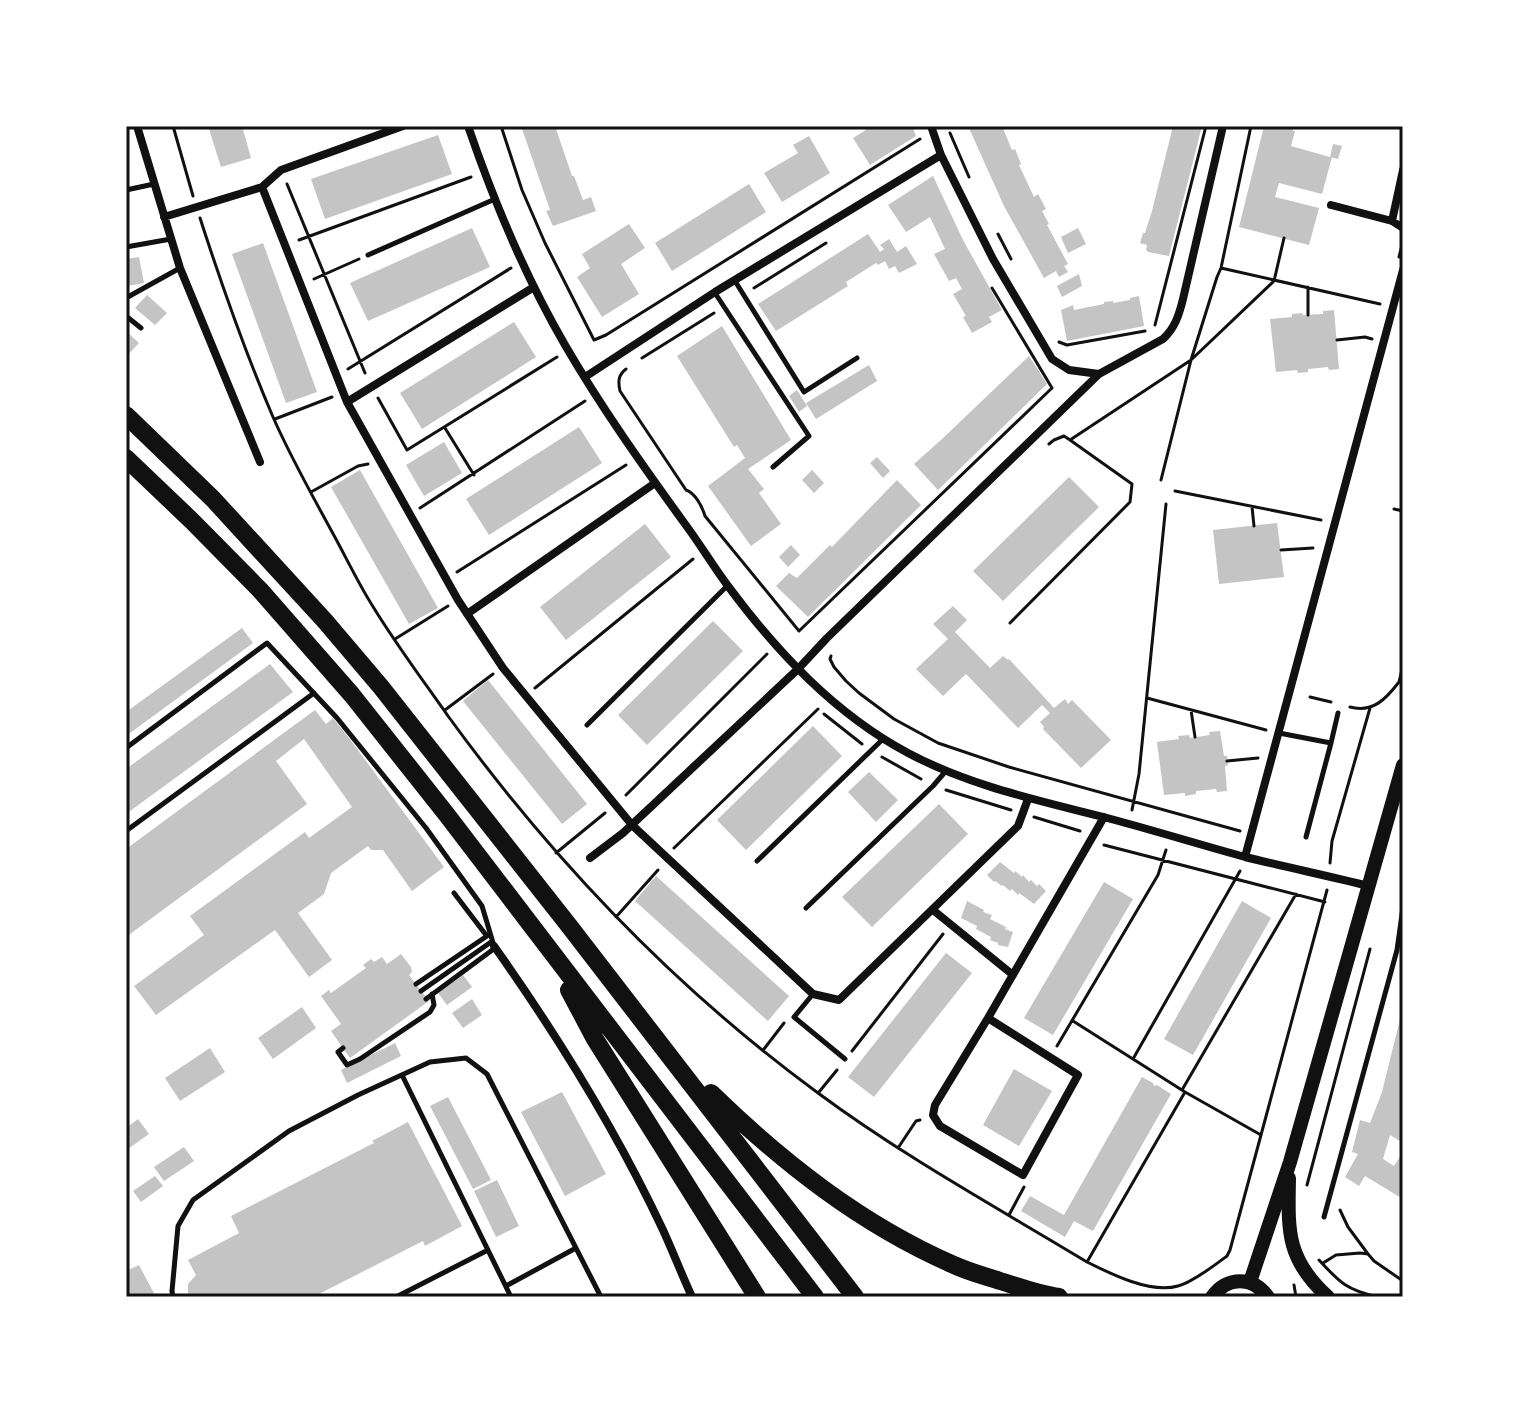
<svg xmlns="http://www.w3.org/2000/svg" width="1529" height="1423" font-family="'Roboto Condensed',sans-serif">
  <rect width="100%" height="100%" fill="#fff"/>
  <path fill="#c4c4c4" d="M208,126H242L251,158L221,167Z
    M521,126H555L572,176H574L583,200L591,197L596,211L553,226L546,211L550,210Z
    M872,126H912L916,136L870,165L853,138Z
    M968,126H1002L1012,150L1015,149L1021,164L1019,165L1034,197L1038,194L1046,209L1042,211L1049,224L1047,225L1068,264L1064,266L1068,272L1059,277L1056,271L1044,278L1004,206Z
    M1173,126H1202L1169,256L1148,252L1146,250L1147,245L1140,243L1143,233H1145L1152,211Z
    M1264,126H1294L1293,131H1295L1291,146L1330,157L1333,144L1342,146L1338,159L1330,157H1332L1322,194L1279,183L1275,197L1319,208L1309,245L1239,227Z
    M438,135L452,174L325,219L311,179Z
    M809,136L830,173L782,202L764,173L798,153L793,145Z
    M933,176L963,240L1002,310L989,317L992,322L972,333L963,317L966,316L953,294L962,289L956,278L949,281L934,254L945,249L930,217L906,232L888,205Z
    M749,184L766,212L672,271L655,243Z
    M629,224L645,248L621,264L639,294L602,317L577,277L590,268L582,254Z
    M472,228L490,267L368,321L350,283Z
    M1078,228L1086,244L1068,253L1061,237Z
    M868,234L880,252L884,249L880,245L889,239L897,252L906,246L917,264L899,273L895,266L889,269L885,261L878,265L876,263L846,282L848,286L776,331L758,304Z
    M263,243L317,392L286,403L232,254Z
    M139,257L144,283L127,286L126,259Z
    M1079,274L1082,286L1062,297L1057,286Z
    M147,295L167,313L155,325L135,308Z
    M1139,296L1144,326L1067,341L1061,310L1073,305L1074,310L1104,304V302L1113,301V303L1130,300V298Z
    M1334,310L1339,369L1329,370L1328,367L1308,369V372L1298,373L1297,370L1276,372L1270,319L1292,317V314L1302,313L1303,315L1323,314V311Z
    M514,322L536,357L422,429L400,393Z
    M722,326L791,440L748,469L764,489L759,493L781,524L751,546L708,486L745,458L737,445L734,447L677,356Z
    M126,331L139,343L126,357Z
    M1029,356L1047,384L938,490L914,464L942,439Z
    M869,365L877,381L816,419L806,403Z
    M797,390L807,406L799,412L789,396Z
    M579,427L602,463L489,535L466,499Z
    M444,442L462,473L424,496L406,465Z
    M877,457L890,471L883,478L870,463Z
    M360,470L438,608L409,624L331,487Z
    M812,470L824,483L814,493L802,480Z
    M1069,477L1099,507L1003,601L973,571Z
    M897,480L921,505L808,617L776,586L789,573L797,578L830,545L832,547Z
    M1277,523L1284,577L1219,584L1213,530Z
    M645,524L671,557L566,640L540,607Z
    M791,545L800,555L788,567L779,557Z
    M953,606L967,620L955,632L990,668L1003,656L1008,660L1009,659L1054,708L1065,699L1068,704L1072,700L1111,740L1081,768L1043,729L1044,727L1040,722L1050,713L1042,705L1018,728L966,674L943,696L916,669L948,639L933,624Z
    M713,621L743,651L647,745L618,715Z
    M242,628L253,643L126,736V712Z
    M270,664L293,692L126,814V769Z
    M488,680L587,804L562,824L463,701Z
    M315,710L326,724L333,718L352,742L444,867L412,891L383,850H371L368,846L331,873L324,894L298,913L332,960L309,977L275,930L156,1015L134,986L204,935L190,916L305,832L309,838L352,807L304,739L276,761L307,804L126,937V849Z
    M813,726L842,756L746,850L717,820Z
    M1220,731L1224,756H1227L1228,765L1225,766L1227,791L1217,792L1216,789L1196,791V794L1185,796V793L1164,795L1157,742L1179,739L1178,736L1189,735L1190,738L1210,735L1209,732Z
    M869,772L898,800L876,822L848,792Z
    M939,804L968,834L872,927L842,897Z
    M1000,862L1014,873L1015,871L1022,877L1023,875L1029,882L1031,880L1037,886L1039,884L1046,891L1034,904L1019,893L1018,895L1012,889L1010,891L1003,885L1002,886L995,881L994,882L987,875Z
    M656,876L789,996L768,1021L635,901Z
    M1104,882L1133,899L1053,1035L1024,1018Z
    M967,901L984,910L983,912L992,915L990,919L1006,927L1005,929L1013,932L1008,947L998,945V943L990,940L991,937L976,929L977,926L961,918Z
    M1242,901L1271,918L1193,1055L1164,1039Z
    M946,953L972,973L874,1097L848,1077Z
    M401,954L411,967L412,972L409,975L429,1001L350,1058L331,1031L341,1024L321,996L329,990L331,993L366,968L363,965L371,959L374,962L382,957L387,964Z
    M463,975L472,987L447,1005L438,993Z
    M472,999L482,1015L463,1028L452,1013Z
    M302,1007L316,1028L273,1059L258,1038Z
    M1402,1011L1403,1143L1390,1135L1383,1159L1394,1166L1403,1152V1199L1365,1176L1359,1186L1345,1177L1358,1154L1352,1152L1360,1120L1370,1123L1382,1092Z
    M395,1043L401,1056L347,1083L341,1070Z
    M210,1048L225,1072L180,1101L165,1078Z
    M1014,1069L1052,1091L1019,1146L983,1125Z
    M1142,1077L1153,1083L1154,1086L1157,1085L1171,1094L1093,1231L1074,1221L1065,1237L1021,1211L1030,1196L1064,1215Z
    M562,1092L606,1174L565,1196L521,1112Z
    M448,1097L491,1180L473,1189L430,1106Z
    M138,1119L149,1134L128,1149L126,1146V1128Z
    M408,1122L462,1226L425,1246L423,1241L313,1297H188V1284L196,1275L188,1260L239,1233L231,1216L374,1143L372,1141Z
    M184,1147L194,1161L164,1181L154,1167Z
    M155,1176L163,1186L141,1202L133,1191Z
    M497,1180L519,1226L496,1237L474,1191Z
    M139,1265L156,1297H126V1271Z"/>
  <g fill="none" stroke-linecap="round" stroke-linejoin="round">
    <path stroke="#111" stroke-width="3" d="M173,126L193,196
      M501,126L522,190L545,243L594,340L606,335L920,139
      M1251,126L1221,268L1380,304
      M950,133L969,177
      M287,184L365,373
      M200,218C222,286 245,352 273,417C290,456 311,493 331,530C345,555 357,581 372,605C395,643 422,679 448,716C552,859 675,988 818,1093C903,1156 996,1207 1087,1262C1111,1274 1151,1294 1178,1286C1193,1282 1215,1265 1227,1256L1230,1250L1327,890
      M998,234L1011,259
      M299,240L471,177
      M1399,257L1403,241
      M314,279L359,259
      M1308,287V315
      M754,288L826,243
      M1155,325L1206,126
      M1337,340L1365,337L1372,339
      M1059,342L1067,345L1145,331
      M642,358L714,313
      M348,369L511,268
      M626,369C618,375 618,382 620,391L686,490C695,493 702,506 705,516L799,631L1052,388L992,288
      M378,398L407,450L557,357
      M275,419L332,397
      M445,428L474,475
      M1070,440L1191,360L1274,281L1284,238
      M1161,480L1191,360L1217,277L1221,268
      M1175,491L1321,520
      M311,492L358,466L368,464
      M1252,507L1254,526
      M420,508L585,401
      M1394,509L1403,511
      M1281,550L1313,548
      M457,572L626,465
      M1010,623L1130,502L1132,484L1070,440L1064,436L1054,440L1049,444
      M395,639L448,606
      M831,656L830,659L834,667L846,681L859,693L894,719L938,743L1009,767L1240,831
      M1403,665L1399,682L1403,683
      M535,688L693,559
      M1310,697L1331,702
      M1147,698L1266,730
      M1350,707C1373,713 1386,699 1399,682
      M445,710L493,674
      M1191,710L1195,737
      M824,714L862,744
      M882,757L921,779
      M1227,761L1258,758
      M946,790L1011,810
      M626,795L767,654
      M1132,810L1139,774L1166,504
      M1034,817L1080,831
      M1104,845L1325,902
      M674,848L818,709
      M556,853L605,813
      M1330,863L1332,841L1370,708
      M616,917L658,870
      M1073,1021L1185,1092L1261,1135
      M1057,1046L1158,875L1166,850
      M764,1049L784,1023
      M852,1051L943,934
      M1133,1059L1240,871
      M1182,1090L1296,894
      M819,1092L837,1070
      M898,1148L916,1121L920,1120
      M1307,1185L1370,949
      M1340,1210L1348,1227L1368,1254
      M1009,1215L1024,1187
      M1319,1260C1340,1283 1347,1290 1378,1297
      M1087,1262L1185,1092
      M1323,1263L1336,1255L1360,1253L1368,1254L1374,1261L1403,1281
      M1294,1285L1296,1297"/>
    <path stroke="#111" stroke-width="5" d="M126,190L154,184
      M126,247L171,239
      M368,255L495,199
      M735,281L804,392L857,358
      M715,293L809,436L773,467
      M126,298L180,268
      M126,316L141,328
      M587,725L728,585
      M1279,733L1331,743L1306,837
      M1331,743L1338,713
      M126,748L267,643L337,718L426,828L482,906L494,946
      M126,831L314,693
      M757,861L883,739
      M454,893L486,935
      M806,908L933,786L945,772
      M416,984L487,936
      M421,991L491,942
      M813,994L794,1017L845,1059
      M426,999L495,948
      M343,1048L338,1052L347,1065L360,1059L430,1012L434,1005L432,994
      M402,1075L511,1297
      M1324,1217L1397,950L1403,907
      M506,1286L576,1248
      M173,1297L172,1291L178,1226L193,1200L289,1131L358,1095L430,1062L466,1058L487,1074L601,1297
      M396,1297L488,1250"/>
    <path stroke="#111" stroke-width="8" d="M137,126L180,268L260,462
      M468,126C494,202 525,276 565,345C601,407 643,466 685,524C700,544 713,566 728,586C777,652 835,714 908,753C972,787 1042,801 1111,819C1156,831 1201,845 1245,857C1286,867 1328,876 1369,886
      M931,126L941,155L993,259L1052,359L1069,370L1099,374
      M262,187L347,402L458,600L503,668L632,825L813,994L839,1000L1018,826L1028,799
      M1331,205L1392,221L1403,228
      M164,217L262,187L281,170L403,126
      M1392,221L1403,170
      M585,377L715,292L941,155
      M347,402L534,287
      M467,614L655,483
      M1245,857L1403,270
      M590,858L623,833L798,669L827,638L1099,374L1163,339C1175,328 1179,315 1183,299L1223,126
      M933,910L1013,975
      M494,946C557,1035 616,1130 663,1230C673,1252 682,1275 692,1297
      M988,1018L1078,1075L1023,1175L940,1126L933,1115L935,1105Z
      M988,1018L1104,817"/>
    <path stroke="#111" stroke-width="14" d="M1289,1178C1288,1231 1286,1259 1328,1297
      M1250,1282L1290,1162L1403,765
      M1212,1297C1227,1276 1253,1276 1268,1297"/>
    <path stroke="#111" stroke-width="18" d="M126,415L213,499L325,621L381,687L570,927L855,1297
      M126,458L192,521L260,590L352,695L447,815L815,1297
      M569,990L595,1039L757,1297
      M711,1093C783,1163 862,1225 954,1265C969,1272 985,1276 1000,1281C1020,1287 1039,1294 1059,1297"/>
  </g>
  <rect width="1529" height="1423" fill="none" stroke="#ffffff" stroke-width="256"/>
  <rect x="128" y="128" width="1273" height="1167" fill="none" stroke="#111" stroke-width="3"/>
</svg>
